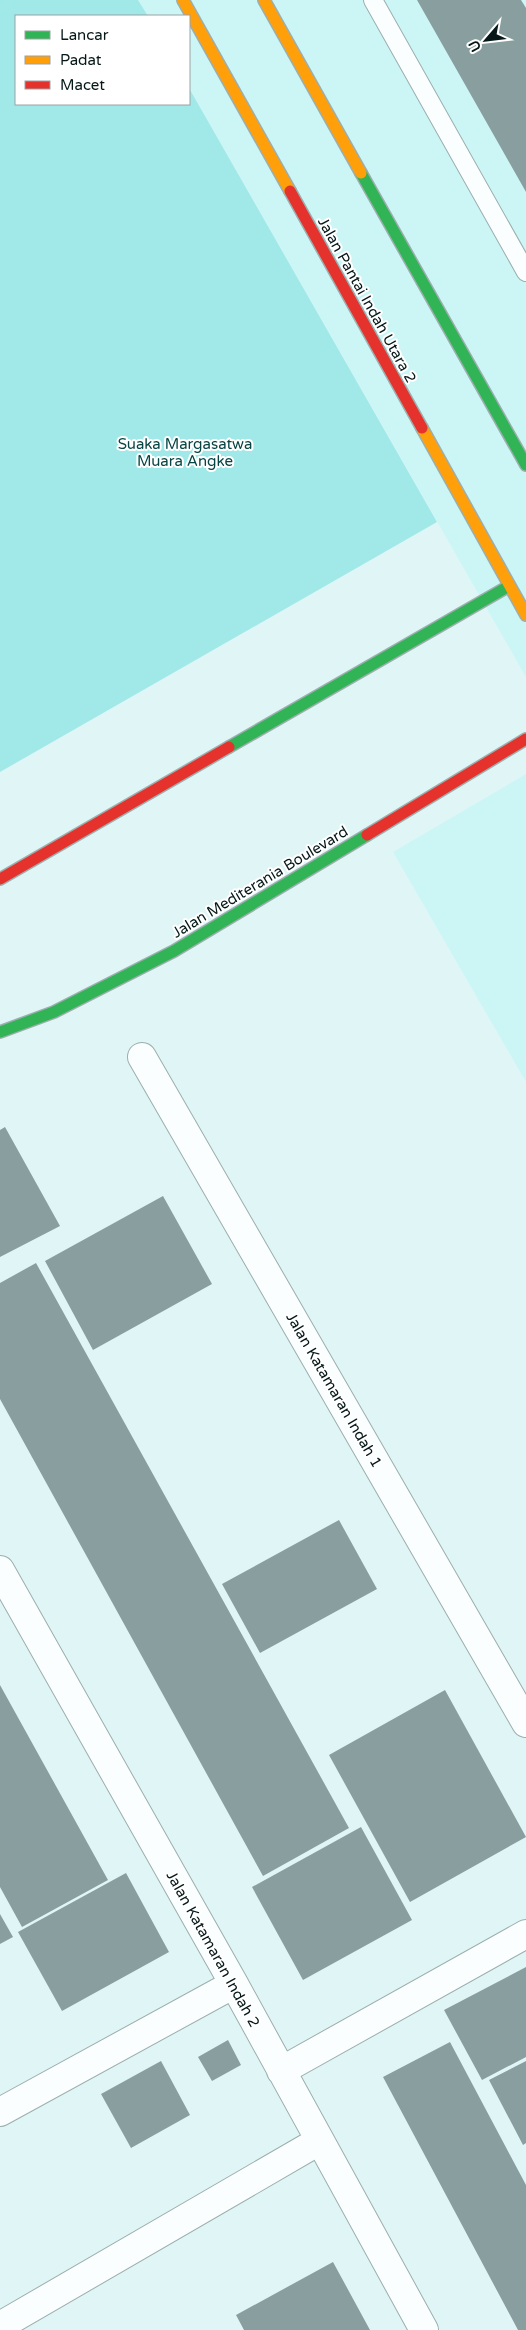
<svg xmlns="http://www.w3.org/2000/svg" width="526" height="2330" font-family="'Varela Round',sans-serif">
  <rect width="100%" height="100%" fill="#e0f5f5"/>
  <path fill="#ccf6f6" d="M138,0H526V677L189,88V16H148Z
    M526,774V1082L393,852Z"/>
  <path fill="#a1e9e9" d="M0,0H138L148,16H16V104H189V88L437,522L0,772Z"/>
  <path fill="#899f9f" d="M417,0H521L526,8V192Z
    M5,1127L60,1226L0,1257V1130Z
    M163,1196L212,1284L93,1350L45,1261Z
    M36,1263L349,1828L263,1876L0,1399V1283Z
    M339,1520L377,1589L260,1653L222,1584Z
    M0,1685L108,1880L22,1927L0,1887Z
    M445,1690L526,1837L410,1902L329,1755Z
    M361,1827L412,1920L303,1980L252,1887Z
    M126,1873L169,1952L62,2011L18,1932Z
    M0,1914L13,1937L0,1944Z
    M526,1967V2057L482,2080L444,2010Z
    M228,2040L241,2065L212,2081L198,2057Z
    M450,2042L526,2185V2330H518L383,2077Z
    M161,2061L190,2115L131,2148L101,2094Z
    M526,2061V2143L523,2145L489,2080Z
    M333,2262L370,2330H244L236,2315Z"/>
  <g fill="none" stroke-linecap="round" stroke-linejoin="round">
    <g stroke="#9caeae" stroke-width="20">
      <path id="lane" d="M373,0L526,272"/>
    </g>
    <g stroke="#9caeae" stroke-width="30">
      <path id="street" d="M142,1057L526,1723
        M0,1570L234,1984L424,2330
        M281,2071L526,1934
        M0,2112L234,1984
        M0,2326L319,2141"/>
    </g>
    <g stroke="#9caeae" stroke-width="14">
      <path id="fast" d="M361,173L526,465
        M229,747L509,586
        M0,1032L54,1012L174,951L367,835"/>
    </g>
    <g stroke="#9caeae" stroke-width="14">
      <path id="slow" d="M183,0L290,191
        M264,0L361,173
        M422,428L526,615"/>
    </g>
    <g stroke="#9caeae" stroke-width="14">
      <path id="jam" d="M290,191L422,428
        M367,835L526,739
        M0,879L229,747"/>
    </g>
    <use href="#lane" stroke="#fafefe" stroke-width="18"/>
    <use href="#street" stroke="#fafefe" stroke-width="28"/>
    <use href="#fast" stroke="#30b455" stroke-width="11"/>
    <use href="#slow" stroke="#ff9f0a" stroke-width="11"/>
    <use href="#jam" stroke="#e5322d" stroke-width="11"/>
  </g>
  <g text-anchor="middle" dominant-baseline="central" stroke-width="4" stroke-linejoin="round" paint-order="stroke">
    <g font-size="15" fill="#051717" stroke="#fff">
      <text transform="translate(367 300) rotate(61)">Jalan Pantai Indah Utara 2</text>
      <text transform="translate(260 882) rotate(-31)">Jalan Mediterania Boulevard</text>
      <text transform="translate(334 1390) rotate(60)">Jalan Katamaran Indah 1</text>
      <text transform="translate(213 1949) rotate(61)">Jalan Katamaran Indah 2</text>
    </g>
    <g font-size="15" fill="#074444" stroke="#fff">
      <text x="185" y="444">Suaka Margasatwa<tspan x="185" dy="17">Muara Angke</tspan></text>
    </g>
  </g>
  <rect x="15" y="15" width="175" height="90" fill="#ffffff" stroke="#9ba2a2"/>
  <rect x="25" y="31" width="25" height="8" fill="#30b455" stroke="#9ba2a2"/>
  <text x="60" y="40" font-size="15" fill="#051717">Lancar</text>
  <rect x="25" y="56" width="25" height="8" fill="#ff9f0a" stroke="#9ba2a2"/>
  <text x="60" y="65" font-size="15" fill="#051717">Padat</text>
  <rect x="25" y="81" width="25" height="8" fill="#e5322d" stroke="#9ba2a2"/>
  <text x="60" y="90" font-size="15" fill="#051717">Macet</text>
  <g transform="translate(486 40) rotate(242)" stroke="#ffffff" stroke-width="4" paint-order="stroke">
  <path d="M0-4L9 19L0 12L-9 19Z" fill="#051717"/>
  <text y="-8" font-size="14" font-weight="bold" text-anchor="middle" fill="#051717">U</text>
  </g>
</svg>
